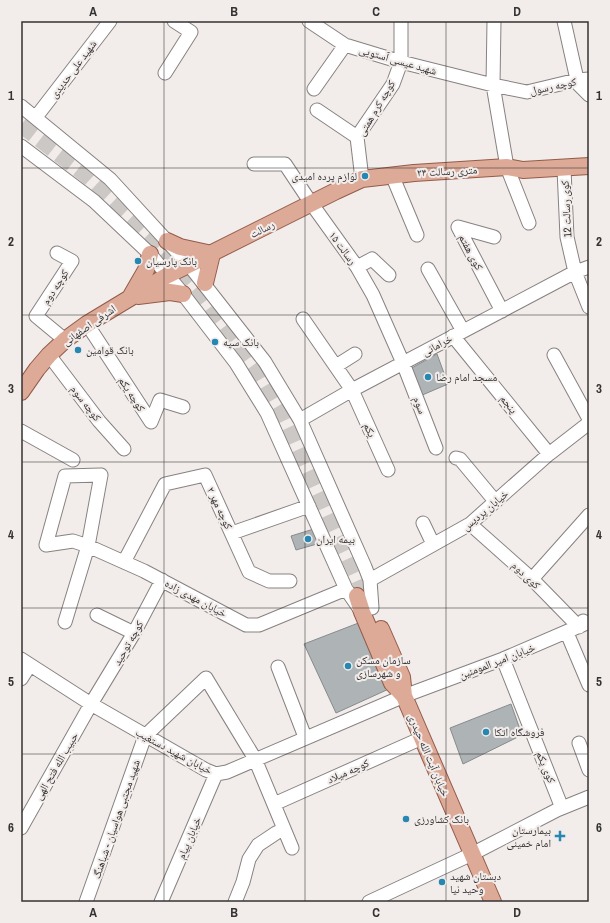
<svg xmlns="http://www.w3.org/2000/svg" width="610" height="923" font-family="'Archivo Narrow','Noto Naskh Arabic',sans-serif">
  <rect width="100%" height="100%" fill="#f2edeb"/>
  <path fill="#aeb3b5" stroke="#868b8d" d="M437,354L448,384L420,396L408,370Z
    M317,528L324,542L296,550L291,536Z
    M361,622L391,688L336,713L304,644Z
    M511,704L522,735L463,764L450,728Z"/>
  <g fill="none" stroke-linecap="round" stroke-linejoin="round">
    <path stroke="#ccc8c6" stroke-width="16" stroke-dasharray="16 8" stroke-linecap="butt" d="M21,125L87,176L161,246L198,290L236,341L262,377L282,411L365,593"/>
    <g stroke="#878281" stroke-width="15">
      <path id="minor" d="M309,21L345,45L401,62L493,85L527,92L577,80L589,79
        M494,21L493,85L507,167L529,223
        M564,21L578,84L589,95
        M165,73L191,32L174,21
        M314,89L345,45
        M21,106L110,179L189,265L265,362L300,420L365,567L370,580L372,608
        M317,110L357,137
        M36,117L110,21
        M21,146L94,201L150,254L183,294L236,363L267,413L346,589L359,608
        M254,164H285L311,203L357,267L373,295L403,363L436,448
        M564,169L567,237L575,272L589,307
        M392,175L417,235
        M362,179L357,137L393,84L401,62V21
        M494,237L458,227L502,311
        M57,253L72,261L36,316L65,340
        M357,267L372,259L389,275
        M428,269L463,331
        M303,319L352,390L388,470
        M87,324L151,422L160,400L183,407
        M453,336L549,454
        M49,355L99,421L124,449
        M554,355L589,419
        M336,366L355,354
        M300,420L352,390L575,272L589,267
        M21,431L73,460
        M456,458L460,459L495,501
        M423,523L433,544
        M470,524L532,579L579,627L583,621
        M232,533L309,506
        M124,562L165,484L205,475L249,572L269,581H290
        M532,579L589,515
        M370,580L470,524L549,454L589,423
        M97,615L134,633
        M65,622L88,546L101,475L65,476L46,545L73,541L88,546L144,571L246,625H259L346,589
        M567,633L589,685
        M21,659L91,704L206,770L216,774L227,772L404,696L503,659L589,622
        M503,659L562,808
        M278,667L305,737
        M21,679L30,665
        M579,743L589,770
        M274,804L422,738
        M21,828L91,704L134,633L162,580
        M86,902L145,736L206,678L255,759L292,848
        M161,902L216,774
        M235,902L243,882L249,859L258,845L276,833L284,829
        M369,902L472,854L557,810L589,797"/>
    </g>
    <g stroke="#945b48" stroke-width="18">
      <path id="major" d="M167,241L180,247L212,254
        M205,283L212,254
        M131,296L146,270L150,254
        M138,296L170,292L183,294
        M21,392L37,369L49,355L65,340L87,324L168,275L336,191L362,179L414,173L507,167L523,170L589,166
        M357,596L362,612L392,683L404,696L493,902
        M381,629L402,677L404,696"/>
    </g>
    <use href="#minor" stroke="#fff" stroke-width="13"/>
    <use href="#major" stroke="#ddaa98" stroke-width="16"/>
  </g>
  <path fill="none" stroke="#343232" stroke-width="1" stroke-opacity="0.55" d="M164,21V902M305,21V902M446,21V902M21,168H589M21,315H589M21,462H589M21,608H589M21,754H589"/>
  <g fill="#2687b2" stroke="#f2edeb" stroke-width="1.5">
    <circle cx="365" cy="176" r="4"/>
    <circle cx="138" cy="261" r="4"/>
    <circle cx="215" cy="342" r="4"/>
    <circle cx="78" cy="350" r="4"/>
    <circle cx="428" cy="377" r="4"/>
    <circle cx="308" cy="539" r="4"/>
    <circle cx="348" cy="666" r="4"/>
    <circle cx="486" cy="732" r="4"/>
    <circle cx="406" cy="819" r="4"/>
    <path d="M558 830h4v4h4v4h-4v4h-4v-4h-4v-4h4z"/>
    <circle cx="442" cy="882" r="4"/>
  </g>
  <g text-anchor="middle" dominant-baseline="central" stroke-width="4" stroke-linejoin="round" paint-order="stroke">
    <g font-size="11" fill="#343232" stroke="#f2edeb">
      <text transform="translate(398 60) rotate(16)">شهید عیسی آستویی</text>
      <text transform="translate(73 69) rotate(-53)">شهید علی حدیدی</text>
      <text transform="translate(553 86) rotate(-12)">کوچه رسول</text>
      <text transform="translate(376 108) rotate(-59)">کوچه کرم همتی</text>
      <text transform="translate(447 171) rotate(-3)">۲۴ متری رسالت</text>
      <text transform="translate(566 209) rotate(-93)">کوی رسالت 12</text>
      <text transform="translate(262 229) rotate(-27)">رسالت</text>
      <text transform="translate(343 248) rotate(54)">رسالت ۱۵</text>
      <text transform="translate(471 252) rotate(62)">کوی هفتم</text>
      <text transform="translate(55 287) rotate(-57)">کوچه دوم</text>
      <text transform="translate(89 325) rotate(-35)">اشرفی اصفهانی</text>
      <text transform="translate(437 345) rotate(-28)">خرامانی</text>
      <text transform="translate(132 394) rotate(57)">کوچه یکم</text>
      <text transform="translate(86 403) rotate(52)">کوچه سوم</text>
      <text transform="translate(509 404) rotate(51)">پنجم</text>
      <text transform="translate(420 405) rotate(69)">سوم</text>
      <text transform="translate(370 430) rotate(66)">یکم</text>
      <text transform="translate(220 508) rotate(65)">کوچه مهر ۲</text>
      <text transform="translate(485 510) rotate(-40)">خیابان پردیس</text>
      <text transform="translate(526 575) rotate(43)">کوی دوم</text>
      <text transform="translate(196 598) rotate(28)">خیابان مهدی زاده</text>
      <text transform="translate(128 643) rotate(-60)">کوچه توحید</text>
      <text transform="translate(497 661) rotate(-21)">خیابان امیر المومنین</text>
      <text transform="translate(174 751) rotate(28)">خیابان شهید دستغیب</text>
      <text transform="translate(429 755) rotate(67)">خیابان آیت الله حیدری</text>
      <text transform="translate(56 766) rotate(-60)">حبیب الله فتح الهی</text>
      <text transform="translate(546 767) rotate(68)">کوی یکم</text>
      <text transform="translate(348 771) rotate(-24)">کوچه میلاد</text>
      <text transform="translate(116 819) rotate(-71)">شهید مجتبی هواسیان - شباهنگ</text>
      <text transform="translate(189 838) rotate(-67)">خیابان پیام</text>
    </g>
    <g font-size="11" fill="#343232" stroke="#f2edeb" text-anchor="start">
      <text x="357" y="176" text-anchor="end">لوازم پرده امیدی</text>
      <text x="146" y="261">بانک پارسیان</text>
      <text x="223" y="342">بانک سپه</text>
      <text x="86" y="350">بانک قوامین</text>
      <text x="436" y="377">مسجد امام رضا</text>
      <text x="316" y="539">بیمه ایران</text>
      <text x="356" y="660">سازمان مسکن<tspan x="356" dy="13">و شهرسازی</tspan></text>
      <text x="494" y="732">فروشگاه اتکا</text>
      <text x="414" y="819">بانک کشاورزی</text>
      <text x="551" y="830" text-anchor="end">بیمارستان<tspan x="551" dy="13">امام خمینی</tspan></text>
      <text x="450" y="876">دبستان شهید<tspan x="450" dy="13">وحید نیا</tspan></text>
    </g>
  </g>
  <rect width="610" height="923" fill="none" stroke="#f2edeb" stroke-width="44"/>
  <rect x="22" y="22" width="566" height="879" fill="none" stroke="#343232" stroke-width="1.5"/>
  <g font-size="13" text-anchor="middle" font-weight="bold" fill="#343232">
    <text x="93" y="16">A</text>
    <text x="234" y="16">B</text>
    <text x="376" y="16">C</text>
    <text x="517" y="16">D</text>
    <text x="11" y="100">1</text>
    <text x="599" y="100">1</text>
    <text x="11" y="246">2</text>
    <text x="599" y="246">2</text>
    <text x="11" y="393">3</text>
    <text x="599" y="393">3</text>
    <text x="11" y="539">4</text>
    <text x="599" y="539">4</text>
    <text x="11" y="686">5</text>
    <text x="599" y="686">5</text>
    <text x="11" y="832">6</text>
    <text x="599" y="832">6</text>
    <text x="93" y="917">A</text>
    <text x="234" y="917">B</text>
    <text x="376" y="917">C</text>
    <text x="517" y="917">D</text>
  </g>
</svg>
